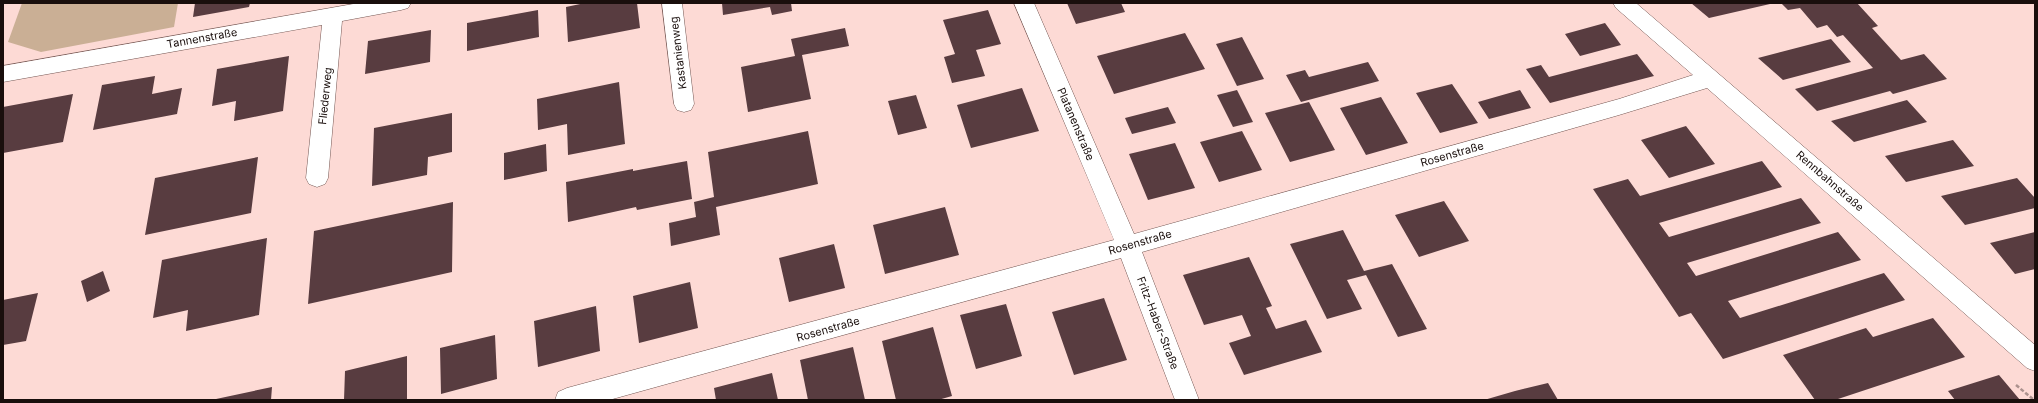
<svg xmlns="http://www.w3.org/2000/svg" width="2038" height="403" font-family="Inter,sans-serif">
  <rect width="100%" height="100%" fill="#fddad5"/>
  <path fill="#caaf95" d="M22,3H178L174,27L41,52L8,42Z"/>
  <path fill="#583c40" d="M195,3H250L249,7L193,17Z
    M585,3H637L640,28L568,42L566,7Z
    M722,3H791L792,11L772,15L770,7L723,15Z
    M1067,3H1121L1125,12L1076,24Z
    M1691,3H1770V4L1709,18Z
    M1781,3H1857L1878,26L1872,28L1901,60L1924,54L1947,79L1893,94L1890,91L1817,111L1795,89L1873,68L1843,35L1837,37L1827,25L1817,28L1800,8L1788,10Z
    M538,10L539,37L467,51V23Z
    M988,10L1001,44L976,50L985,76L952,83L944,57L955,54L943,20Z
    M1605,23L1621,45L1580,56L1565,34Z
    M845,28L849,46L802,55L811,99L748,112L741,67L795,56L791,39Z
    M431,30L430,62L365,74L368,41Z
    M1185,33L1205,69L1114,94L1097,56Z
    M1242,37L1264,79L1237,86L1216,44Z
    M1831,39L1851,62L1783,80L1758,58Z
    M1637,54L1654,76L1550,103L1526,69L1541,65L1549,77Z
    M289,56L283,111L234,121L236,101L212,106L217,69Z
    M1368,62L1379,81L1301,102L1286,75L1305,70L1309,77Z
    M155,76L152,94L182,88L177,114L93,130L102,85Z
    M619,82L625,144L568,155L567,124L538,130L537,99Z
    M1452,84L1478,123L1440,133L1416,93Z
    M1022,88L1039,131L971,148L957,105Z
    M1237,90L1253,122L1233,127L1217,95Z
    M1520,90L1531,108L1489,119L1478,102Z
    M73,94L63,142L3,153V107Z
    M916,95L927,128L898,135L888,101Z
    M1381,97L1408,143L1366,155L1340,108Z
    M1907,100L1927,122L1854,142L1831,121Z
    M1309,102L1335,150L1290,162L1265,113Z
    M1168,107L1176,123L1132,134L1125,118Z
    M452,113V152L428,157L427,175L372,186L374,128Z
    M1686,126L1715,164L1669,178L1641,140Z
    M808,131L818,184L716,207L720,235L671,246L669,223L696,217L694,202L714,197L708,152Z
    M1242,131L1262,170L1219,182L1200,142Z
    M1953,140L1974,166L1906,182L1885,156Z
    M1175,143L1195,188L1148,200L1129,154Z
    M546,144L547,171L504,180V153Z
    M258,157L251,213L145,235L155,178Z
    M687,161L692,199L637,210L636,207L568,222L566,182L633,169V171Z
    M1762,161L1782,187L1659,223L1669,237L1801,198L1821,223L1687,263L1696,276L1838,232L1861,260L1728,301L1740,318L1884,273L1905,300L1723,359L1691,313L1679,317L1593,189L1628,179L1640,196Z
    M2017,178L2035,198V208L1965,225L1941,196Z
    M1444,201L1469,241L1419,257L1395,215Z
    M453,202L452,272L308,304L314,231Z
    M945,207L959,255L885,274L873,225Z
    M1343,230L1364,271L1392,264L1427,329L1398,337L1366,275L1347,280L1362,309L1327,319L1290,244Z
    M2035,232V269L2015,274L1990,243Z
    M267,238L259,315L186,331L188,310L153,318L162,260Z
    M834,244L845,288L789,302L779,258Z
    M1249,257L1272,306L1266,308L1276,329L1306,320L1322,352L1244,375L1229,343L1251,336L1242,315L1204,325L1183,275Z
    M103,271L110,291L87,302L81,281Z
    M690,282L698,328L639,343L633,296Z
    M38,293L26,341L3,345V300Z
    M1104,298L1127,360L1074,375L1052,312Z
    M1006,304L1022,356L976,369L960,315Z
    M596,306L600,351L538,367L534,321Z
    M1933,318L1965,357L1835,400H1815L1783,355L1866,328L1873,337Z
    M933,327L952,396L938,400H896L882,341Z
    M495,335L497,379L441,394L440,348Z
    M853,347L865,400H808L800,360Z
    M407,356V400H344L345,371Z
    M772,373L778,400H716L714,388Z
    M1999,375L2020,400H1955L1948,391Z
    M1548,383L1558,400H1484L1515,391Z
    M272,387L271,400H216V399Z"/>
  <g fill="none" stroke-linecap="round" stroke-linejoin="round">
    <g stroke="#755854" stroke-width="1">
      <path id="minor" d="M359,3H411L408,8L401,10L342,21L328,178L325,184L317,187L309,184L306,178L322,25L3,82V66Z
        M662,3H682L694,104L691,110L684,112L677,110L674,104Z
        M1014,3H1034L1134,234L1619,99L1693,75L1616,8L1613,3H1636L2035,345V371L2027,368L1707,88L1619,115L1142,252L1199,400H1175L1121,258L609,400H555L558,392L567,388L1114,240Z"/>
    </g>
    <path stroke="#ac928e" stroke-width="2.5" stroke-dasharray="4 2" stroke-linecap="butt" d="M2016,385L2034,400"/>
    <use href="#minor" fill="#fff" fill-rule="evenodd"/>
  </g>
  <g text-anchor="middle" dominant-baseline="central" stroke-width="4" stroke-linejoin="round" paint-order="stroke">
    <g font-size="11" fill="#190e0c" stroke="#fff">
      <text transform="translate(202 38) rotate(-10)">Tannenstraße</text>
      <text transform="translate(678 53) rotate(-97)">Kastanienweg</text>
      <text transform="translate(325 96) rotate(-84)">Fliederweg</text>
      <text transform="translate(1076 124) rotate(67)">Platanenstraße</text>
      <text transform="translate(1452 154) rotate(-16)">Rosenstraße</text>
      <text transform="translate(1830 181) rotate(41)">Rennbahnstraße</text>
      <text transform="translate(1140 242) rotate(-16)">Rosenstraße</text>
      <text transform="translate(1158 323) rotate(69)">Fritz-Haber-Straße</text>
      <text transform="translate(828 329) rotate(-16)">Rosenstraße</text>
    </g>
  </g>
  <rect width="2038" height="403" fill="none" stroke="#190e0c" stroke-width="8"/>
</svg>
